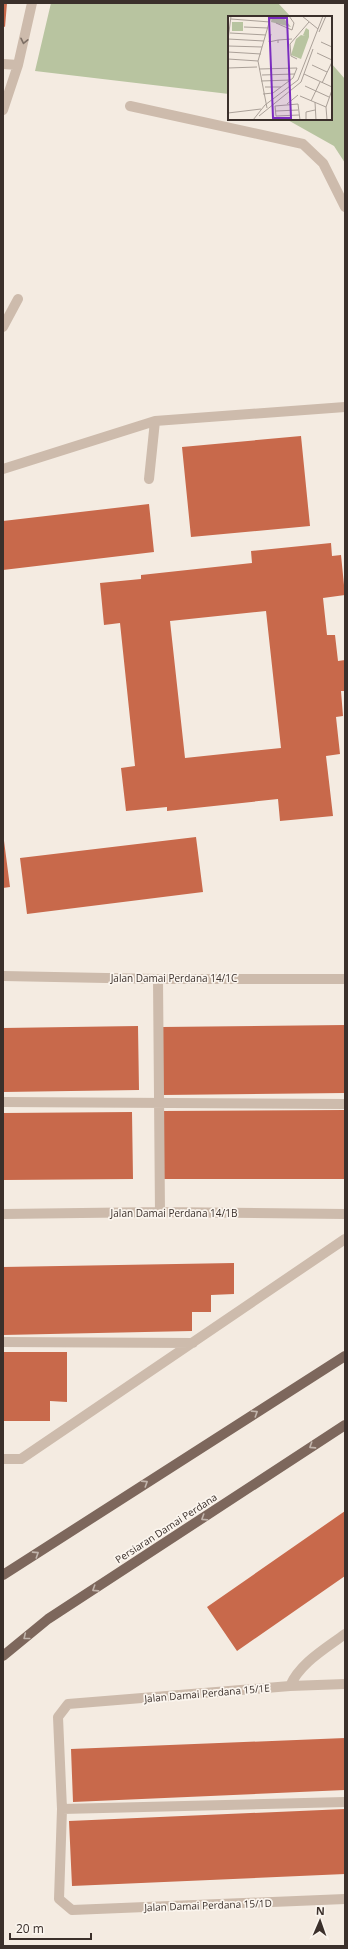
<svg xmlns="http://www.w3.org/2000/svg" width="348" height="1949" font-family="'Open Sans',sans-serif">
  <rect width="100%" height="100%" fill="#f4ebe1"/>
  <path fill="#b8c4a0" d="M51,3H278L291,17H229V94L35,71Z
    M331,63L345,79V163L334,146L286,119H331Z"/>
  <path fill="#c8694b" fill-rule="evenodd" d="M3,3H7L5,27L3,26Z
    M301,436L310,526L191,537L182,447Z
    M149,504L154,552L3,570V521Z
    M331,543L332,556L341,555L345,595L323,598L327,635H335L338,661L345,660V691H341L343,716L336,717L340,754L326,756L333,816L280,821L278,799L167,811V807L126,811L121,768L135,766L120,623L104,625L100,583L141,579V575L252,563L251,551ZM266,611L281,748L185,758L170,621Z
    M3,833L10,887L3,888Z
    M196,837L203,892L27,914L20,858Z
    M345,1025V1093L162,1095V1027Z
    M138,1026L139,1090L3,1092V1028Z
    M345,1110V1179H163V1111Z
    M132,1112L133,1179L3,1180V1113Z
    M234,1263V1294L211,1295V1312H192V1331L3,1335V1267Z
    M3,1352H67V1402L50,1401V1421H3Z
    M345,1511V1576L237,1651L207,1607Z
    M345,1738V1790L73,1802L71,1749Z
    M345,1809V1874L72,1886L69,1821Z"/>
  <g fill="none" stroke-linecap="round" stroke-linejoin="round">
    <path stroke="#cdbbac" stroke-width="10" d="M3,64L18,65
      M130,106L303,144L323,163L345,207
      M3,110L18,65L32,3
      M3,327L18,299
      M3,469L155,421
      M149,479L155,421L345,407
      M3,976L158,979H345
      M158,979L160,1212
      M3,1102L345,1104
      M3,1214L160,1212L345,1214
      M3,1342L193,1343
      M3,1459H21L345,1239
      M345,1684L290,1686L68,1704L58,1717L62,1809L59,1899L72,1910L345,1899
      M290,1686C300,1663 325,1649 345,1634
      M62,1809L345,1802"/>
    <path stroke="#7d675c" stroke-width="10" d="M3,1575L345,1356
      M3,1656L48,1619L345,1425"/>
  </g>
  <defs><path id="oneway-chevron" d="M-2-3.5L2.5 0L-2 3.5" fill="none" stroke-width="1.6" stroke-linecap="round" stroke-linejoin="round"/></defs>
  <use stroke="#7d6f65" href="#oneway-chevron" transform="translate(24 41) rotate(102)"/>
  <g stroke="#c2b5ac">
    <use href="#oneway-chevron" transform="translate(255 1413) rotate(-33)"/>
    <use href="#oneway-chevron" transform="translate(312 1446) rotate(147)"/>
    <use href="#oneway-chevron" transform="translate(145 1483) rotate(-33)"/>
    <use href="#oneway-chevron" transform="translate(204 1518) rotate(147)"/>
    <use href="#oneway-chevron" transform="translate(36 1554) rotate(-33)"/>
    <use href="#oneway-chevron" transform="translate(95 1589) rotate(147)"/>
    <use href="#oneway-chevron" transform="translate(26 1637) rotate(141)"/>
  </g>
  <g text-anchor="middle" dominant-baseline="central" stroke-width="3.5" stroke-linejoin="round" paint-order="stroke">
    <g font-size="10" fill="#3b302b" stroke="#fbf5ee">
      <text x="174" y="978">Jalan Damai Perdana 14/1C</text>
      <text x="174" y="1213">Jalan Damai Perdana 14/1B</text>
      <text transform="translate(166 1528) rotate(-33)">Persiaran Damai Perdana</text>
      <text transform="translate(207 1693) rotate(-5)">Jalan Damai Perdana 15/1E</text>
      <text transform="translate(208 1905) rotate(-2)">Jalan Damai Perdana 15/1D</text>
    </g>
  </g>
  <g transform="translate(228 16)">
    <rect width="104" height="104" fill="#f4ebe1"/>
    <path d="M44,0H54L63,11L43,6ZM4,6H15V15H4ZM78,12L81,14V21L73,43L63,39L68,23L73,19L77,20L75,19Z" fill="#b8c4a0"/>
    <path fill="none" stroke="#aaa098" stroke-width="1" d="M74,0L90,13M3,3L42,6M48,7L64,14L66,7L61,0M16,11L40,12M91,16L98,0M2,17L38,19M43,18L41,26L50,24M0,23L36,25M0,24L3,0M93,26L104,31M50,27V24L64,23M0,30L34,31M0,36L33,38M89,37L104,44M0,43L30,45M69,43L63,40L62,28L81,6M84,49L99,56M0,52L29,51M31,53L69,52L65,62L45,77L35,78M76,58L104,71M34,59L67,58M33,65L63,64M94,67L104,46M77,70L101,81M37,71H53M72,80L98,91M83,85L92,66M87,86L88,104M59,88L70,79M39,92L30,45L43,0M48,95L70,94M0,97L33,93M71,99L48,100L47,90L70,88L72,104M31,100L73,66L85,33M25,104L37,89L70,64L95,0M78,104V96L87,94M99,104L98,91L104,74"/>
    <path fill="#7b2cbf" fill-opacity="0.15" stroke="#7b2cbf" stroke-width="2" d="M41,2H59L63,102H45Z"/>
    <rect width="104" height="104" fill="none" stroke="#3b302b" stroke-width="2"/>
  </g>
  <rect width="348" height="1949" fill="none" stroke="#3b302b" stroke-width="8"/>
  <g transform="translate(320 1921) rotate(2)" stroke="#fbf5ee" stroke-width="3" paint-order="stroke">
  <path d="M0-3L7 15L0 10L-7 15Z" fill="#3b302b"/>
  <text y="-6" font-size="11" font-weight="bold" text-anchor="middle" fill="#3b302b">N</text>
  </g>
  <path d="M10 1933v6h81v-6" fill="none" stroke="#3b302b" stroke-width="2"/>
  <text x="16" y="1933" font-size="12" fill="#3b302b" stroke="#fbf5ee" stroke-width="3" paint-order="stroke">20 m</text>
</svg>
